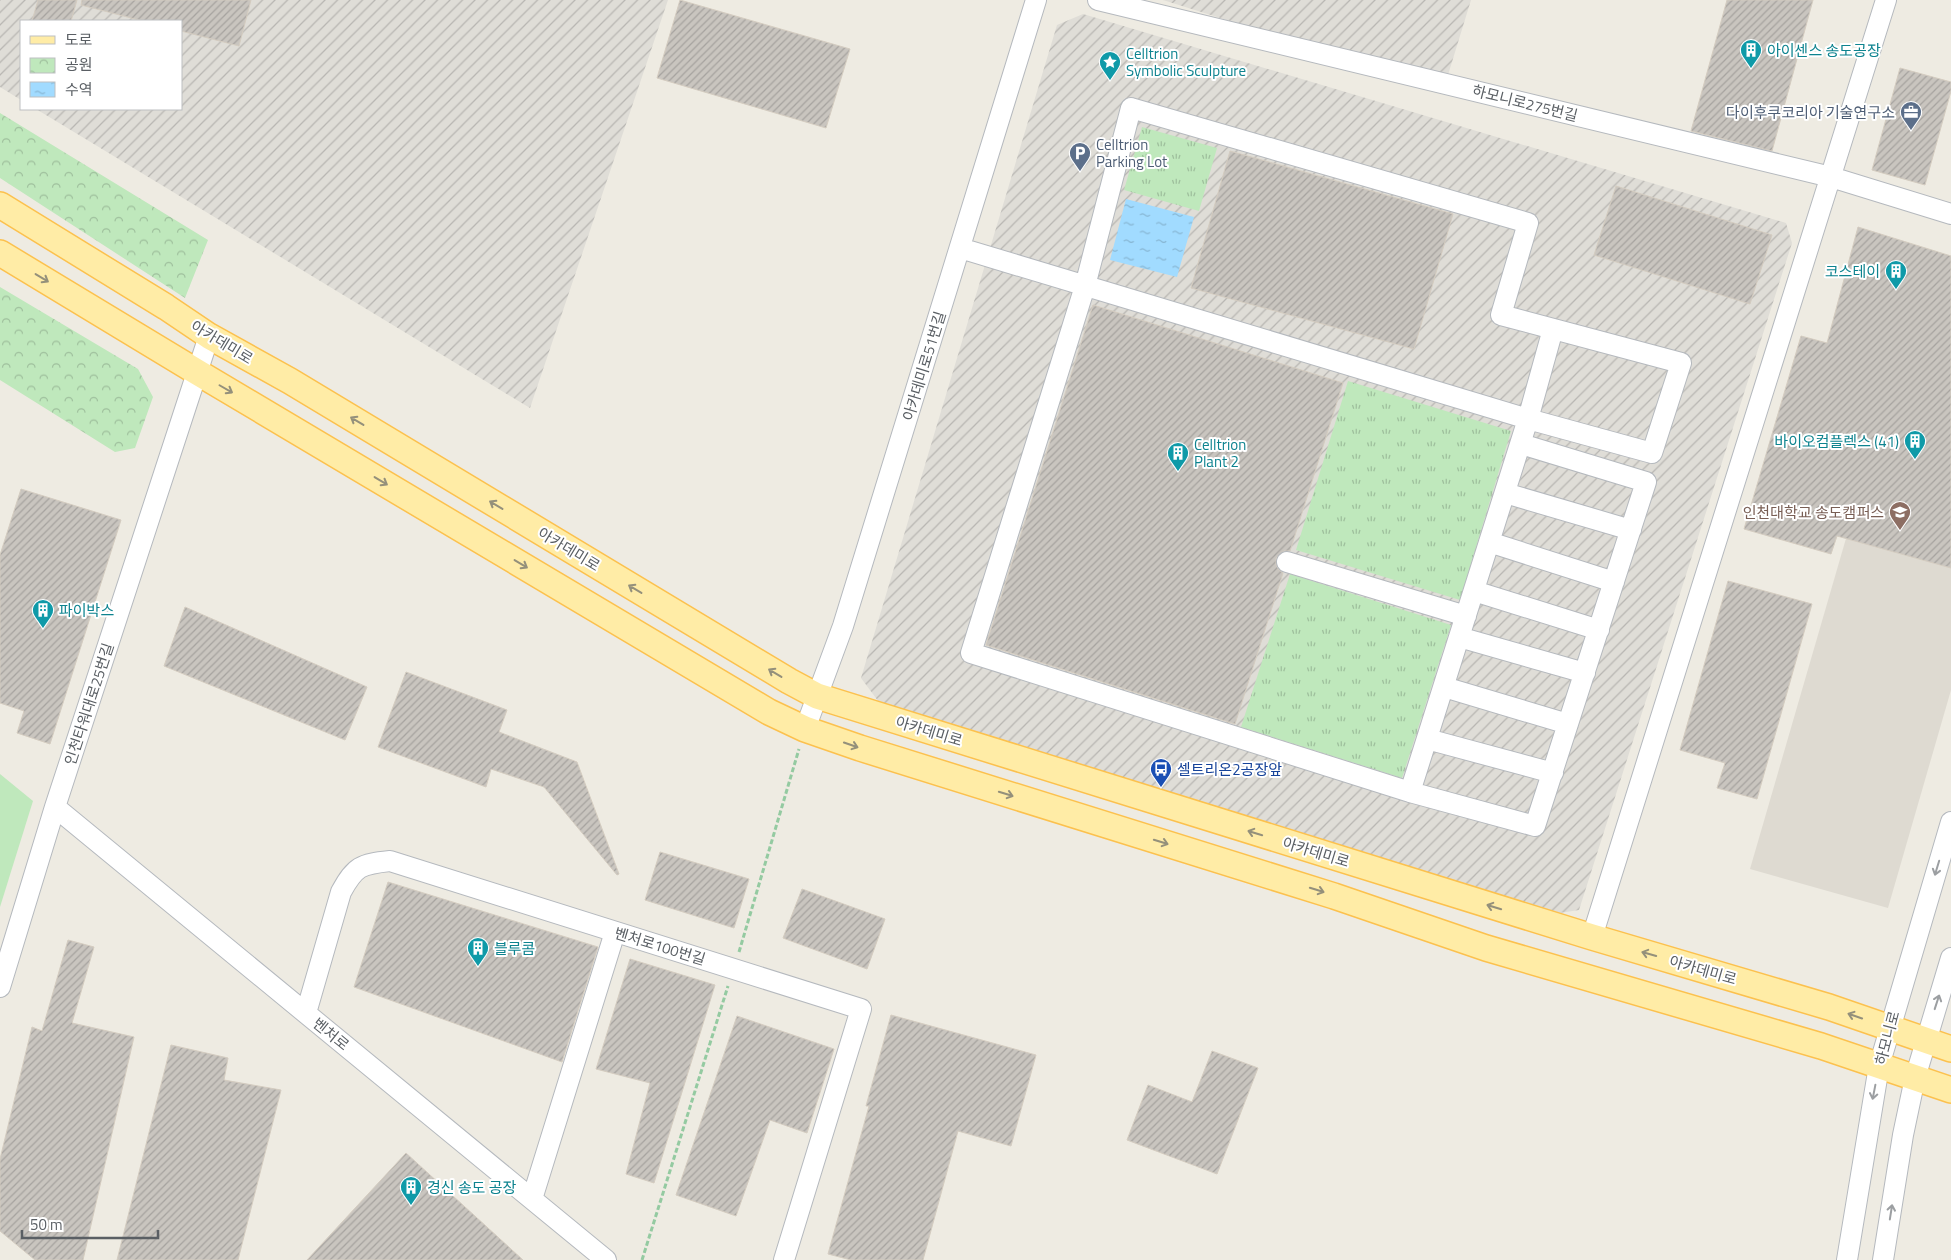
<svg xmlns="http://www.w3.org/2000/svg" width="1951" height="1260" font-family="'Titillium Web','Noto Sans KR',sans-serif">
  <defs>
    <pattern id="industrial-furrows" width="10" height="10" patternUnits="userSpaceOnUse" patternTransform="scale(1.25)"><rect width="10" height="10" fill="#dfddd7"/><path d="M-1 1l2-2M0 10L10 0M9 11l2-2" fill="none" stroke="#b8b6b2"/></pattern>
    <pattern id="grass-tufts" width="24" height="20" patternUnits="userSpaceOnUse" patternTransform="scale(1.25)"><rect width="24" height="20" fill="#bfe8bc"/><path d="M3 7l-1-3M5 7V3M7 7l1-3M15 17l-1-3M17 17v-4M19 17l1-3" fill="none" stroke="#9ebf9c"/></pattern>
    <pattern id="park-crowns" width="20" height="18" patternUnits="userSpaceOnUse" patternTransform="scale(1.25)"><rect width="20" height="18" fill="#bfe8bc"/><path d="M2 6a3 3 0 1 1 6 0M12 15a3 3 0 1 1 6 0" fill="none" stroke="#9ebf9c"/></pattern>
    <pattern id="water-ripples" width="26" height="14" patternUnits="userSpaceOnUse" patternTransform="scale(1.25)"><rect width="26" height="14" fill="#a1dbff"/><path d="M2 4q2-2 4 0t4 0M15 11q2-2 4 0t4 0" fill="none" stroke="#86b5d2"/></pattern>
    <pattern id="building-hatch" width="6" height="6" patternUnits="userSpaceOnUse" patternTransform="scale(1.25)"><rect width="6" height="6" fill="#c9c5bf"/><path d="M-1 1l2-2M0 6l6-6M5 7l2-2" fill="none" stroke="#a6a39f"/></pattern>
  </defs>
  <rect width="100%" height="100%" fill="#eeebe2"/>
  <path fill="url(#industrial-furrows)" d="M0,0H668L530,408L36,109H181V21H21V100L0,87Z
    M1163,0H1471L1444,88Z
    M1083,14L1786,223L1792,243L1579,910L1540,916L887,713L861,678L1057,25Z"/>
  <path fill="#dedad1" d="M1899,356L1951,371V690L1888,908L1750,869Z"/>
  <path fill="url(#grass-tufts)" d="M1142,127L1217,148L1199,211L1124,190Z
    M1348,381L1511,431L1460,600L1296,550Z
    M1290,574L1451,625L1402,778L1241,727Z"/>
  <path fill="url(#park-crowns)" d="M0,113L208,240L185,298L0,178Z
    M0,287L138,369L153,397L135,448L115,452L0,380Z"/>
  <path fill="#bfe8bc" d="M0,774L33,801L0,907Z"/>
  <path fill="url(#water-ripples)" d="M1126,199L1194,217L1177,277L1110,260Z"/>
  <path fill="url(#building-hatch)" stroke="#d4ccc0" d="M38,0H77L71,21H32Z
    M82,0H251L239,46L181,31V21H143L81,5Z
    M680,0L850,49L826,128L657,78Z
    M1727,0H1813L1772,151L1691,131Z
    M1900,68L1951,82V91L1925,185L1872,170Z
    M1230,151L1453,214L1414,349L1191,288Z
    M1616,186L1772,235L1750,304L1594,255Z
    M1858,227L1951,256V568L1837,536L1831,554L1744,529L1801,336L1827,343Z
    M1093,305L1343,383L1290,551H1284L1276,558V565L1279,570L1283,573L1235,724L986,645Z
    M21,489L121,520L50,744L17,733L24,711L0,703V555Z
    M1728,581L1812,604L1757,799L1717,788L1725,763L1680,750Z
    M185,607L367,687L345,740L164,666Z
    M406,672L507,710L499,732L577,762L619,874L617,875L544,787L491,769L486,787L378,747Z
    M660,852L749,879L734,928L645,900Z
    M388,882L598,947L562,1062L354,987Z
    M802,889L885,919L867,969L783,938Z
    M68,940L94,947L72,1023L134,1037L83,1260H35L0,1231V1159L32,1027L42,1031Z
    M630,959L715,985L654,1183L626,1174L650,1083L596,1069Z
    M891,1015L1036,1055L1011,1146L958,1131L923,1260H851L828,1254L869,1106H866Z
    M737,1016L834,1049L807,1133L770,1120L736,1216L676,1195Z
    M171,1045L228,1058L224,1080L281,1090L238,1260H117Z
    M1212,1051L1258,1068L1217,1174L1127,1140L1148,1085L1192,1102Z
    M406,1153L523,1260H307Z"/>
  <g fill="none" stroke-linecap="round" stroke-linejoin="round">
    <g stroke="#b5b9be" stroke-width="22">
      <path id="minor" d="M1098,0L1831,177L1951,214
        M960,248L1528,419L1410,792L971,653L1085,286L1131,108L1528,223L1501,315L1681,363L1652,453L1528,419L1553,329
        M1505,493L1631,530
        M1489,542L1614,582
        M1287,562L1466,616
        M1474,591L1599,630
        M1459,637L1585,673
        M1444,687L1568,724
        M805,729L843,626L1036,0
        M1427,739L1553,773
        M1410,792L1535,826L1646,482L1521,444
        M55,807L606,1260
        M1592,937L1886,0
        M0,987L55,807L209,336
        M306,1013L341,892C355,866 361,864 390,861L861,1009L784,1260
        M532,1199L615,932
        M1847,1260L1879,1066L1951,822
        M1883,1260L1903,1135L1915,1078L1951,958"/>
    </g>
    <g stroke="#fcc14e" stroke-width="28">
      <path id="major" d="M0,205L166,307L209,336L290,381L789,681L817,696L1592,937L1829,1007L1951,1049
        M0,253L197,372L769,712L805,729L860,748L1334,896L1486,948L1821,1046L1951,1090"/>
    </g>
    <path stroke="#94caa1" stroke-width="3" stroke-dasharray="5 2.5" stroke-linecap="butt" d="M739,952L799,749
      M642,1260L728,986"/>
    <use href="#minor" stroke="#fff" stroke-width="20"/>
    <use href="#major" stroke="#ffeca6" stroke-width="25"/>
  </g>
  <defs><path id="oneway-shaft" d="M-6 0H5M1.5-3L5.5 0L1.5 3" fill="none" stroke-width="1.6" stroke-linecap="round" stroke-linejoin="round" transform="scale(1.25)"/></defs>
  <g stroke="#94907b">
    <use href="#oneway-shaft" transform="translate(42 278) rotate(31)"/>
    <use href="#oneway-shaft" transform="translate(226 389) rotate(30)"/>
    <use href="#oneway-shaft" transform="translate(357 421) rotate(-149)"/>
    <use href="#oneway-shaft" transform="translate(381 481) rotate(31)"/>
    <use href="#oneway-shaft" transform="translate(496 505) rotate(-149)"/>
    <use href="#oneway-shaft" transform="translate(521 564) rotate(31)"/>
    <use href="#oneway-shaft" transform="translate(635 589) rotate(-149)"/>
    <use href="#oneway-shaft" transform="translate(775 673) rotate(-149)"/>
    <use href="#oneway-shaft" transform="translate(851 745) rotate(19)"/>
    <use href="#oneway-shaft" transform="translate(1006 794) rotate(17)"/>
    <use href="#oneway-shaft" transform="translate(1255 833) rotate(-163)"/>
    <use href="#oneway-shaft" transform="translate(1161 842) rotate(17)"/>
    <use href="#oneway-shaft" transform="translate(1317 890) rotate(17)"/>
    <use href="#oneway-shaft" transform="translate(1494 907) rotate(-163)"/>
    <use href="#oneway-shaft" transform="translate(1649 954) rotate(-164)"/>
    <use href="#oneway-shaft" transform="translate(1855 1016) rotate(-161)"/>
  </g>
  <g stroke="#9c9fa2">
    <use href="#oneway-shaft" transform="translate(1937 868) rotate(107)"/>
    <use href="#oneway-shaft" transform="translate(1937 1002) rotate(-72)"/>
    <use href="#oneway-shaft" transform="translate(1874 1092) rotate(101)"/>
    <use href="#oneway-shaft" transform="translate(1891 1212) rotate(-81)"/>
  </g>
  <defs>
    <g id="building-pin" transform="scale(1.125)"><path d="M0 17L-7.5 6A9.5 9.5 0 1 1 7.5 6Z" fill="#0f9aa8" stroke="#fff"/><path d="M-4-6H4V6H1V3H-1V6H-4ZM-2.5-4.3h1.7v1.8h-1.7ZM.8-4.3h1.7v1.8H.8ZM-2.5-1h1.7V.8h-1.7ZM.8-1h1.7V.8H.8Z" fill="#fff"/></g>
    <g id="sight-pin" transform="scale(1.125)"><path d="M0 17L-7.5 6A9.5 9.5 0 1 1 7.5 6Z" fill="#0f9aa8" stroke="#fff"/><path d="M0-6L1.8-2.2L6-1.7L2.9 1.2L3.7 5.4L0 3.3L-3.7 5.4L-2.9 1.2L-6-1.7L-1.8-2.2Z" fill="#fff"/></g>
    <g id="office-pin" transform="scale(1.125)"><path d="M0 17L-7.5 6A9.5 9.5 0 1 1 7.5 6Z" fill="#5c6f8a" stroke="#fff"/><path d="M-6-3h4V-5.5h4V-3h4V5H-6ZM-1-4.5V-3h2v-1.5ZM-6 0V1H6V0Z" fill="#fff"/></g>
    <g id="parking-pin" transform="scale(1.125)"><path d="M0 17L-7.5 6A9.5 9.5 0 1 1 7.5 6Z" fill="#5c6f8a" stroke="#fff"/><path d="M-3.5-5.5H1a3.5 3.5 0 0 1 0 7H-1V5.5H-3.5ZM-1-3.4V-.6H.8a1.4 1.4 0 0 0 0-2.8Z" fill="#fff"/></g>
    <g id="university-pin" transform="scale(1.125)"><path d="M0 17L-7.5 6A9.5 9.5 0 1 1 7.5 6Z" fill="#8d6e63" stroke="#fff"/><path d="M0-5L7-2L0 1L-7-2ZM-4 1L0 2.5L4 1V4Q0 6-4 4Z" fill="#fff"/></g>
    <g id="bus-pin" transform="scale(1.125)"><path d="M0 17L-7.5 6A9.5 9.5 0 1 1 7.5 6Z" fill="#1a4fb4" stroke="#fff"/><path d="M-5-6H5V4H4V6H2V4H-2V6H-4V4H-5ZM-3.5-4V0h7V-4ZM-3.5 1.2v1.5H-2V1.2ZM2 1.2v1.5H3.5V1.2Z" fill="#fff"/></g>
  </defs>
  <g fill-rule="evenodd">
    <use href="#building-pin" x="1751" y="50"/>
    <use href="#sight-pin" x="1110" y="62"/>
    <use href="#office-pin" x="1911" y="112"/>
    <use href="#parking-pin" x="1080" y="153"/>
    <use href="#building-pin" x="1896" y="271"/>
    <use href="#building-pin" x="1915" y="441"/>
    <use href="#building-pin" x="1178" y="453"/>
    <use href="#university-pin" x="1900" y="512"/>
    <use href="#building-pin" x="43" y="610"/>
    <use href="#bus-pin" x="1161" y="769"/>
    <use href="#building-pin" x="478" y="948"/>
    <use href="#building-pin" x="411" y="1187"/>
  </g>
  <g text-anchor="middle" dominant-baseline="central" stroke-width="4" stroke-linejoin="round" paint-order="stroke">
    <g font-size="15" fill="#0d838f" stroke="#fff" text-anchor="start">
      <text x="1767" y="50">아이센스 송도공장</text>
      <text x="1126" y="53">Celltrion<tspan x="1126" dy="17">Symbolic Sculpture</tspan></text>
      <text x="1880" y="271" text-anchor="end">코스테이</text>
      <text x="1899" y="441" text-anchor="end">바이오컴플렉스 (41)</text>
      <text x="1194" y="444">Celltrion<tspan x="1194" dy="17">Plant 2</tspan></text>
      <text x="59" y="610">파이박스</text>
      <text x="494" y="948">블루콤</text>
      <text x="427" y="1187">경신 송도 공장</text>
    </g>
    <g font-size="15" fill="#5a5f64" stroke="#fff">
      <text transform="translate(1525 103) rotate(14)">하모니로275번길</text>
      <text transform="translate(222 342) rotate(31)">아카데미로</text>
      <text transform="translate(924 366) rotate(-73)">아카데미로51번길</text>
      <text transform="translate(569 549) rotate(31)">아카데미로</text>
      <text transform="translate(89 704) rotate(-72)">인천타워대로25번길</text>
      <text transform="translate(929 731) rotate(17)">아카데미로</text>
      <text transform="translate(1316 852) rotate(17)">아카데미로</text>
      <text transform="translate(660 946) rotate(17)">벤처로100번길</text>
      <text transform="translate(1703 970) rotate(16)">아카데미로</text>
      <text transform="translate(331 1034) rotate(39)">벤처로</text>
      <text transform="translate(1887 1038) rotate(-75)">하모니로</text>
    </g>
    <g font-size="15" fill="#4e5e75" stroke="#fff" text-anchor="end">
      <text x="1895" y="112">다이후쿠코리아 기술연구소</text>
      <text x="1096" y="144" text-anchor="start">Celltrion<tspan x="1096" dy="17">Parking Lot</tspan></text>
    </g>
    <g font-size="15" fill="#785e54" stroke="#fff" text-anchor="end">
      <text x="1884" y="512">인천대학교 송도캠퍼스</text>
    </g>
    <g font-size="15" fill="#164399" stroke="#fff" text-anchor="start">
      <text x="1177" y="769">셀트리온2공장앞</text>
    </g>
  </g>
  <rect x="20" y="20" width="162" height="90" fill="#ffffff" stroke="#bdbfc1"/>
  <rect x="30" y="36" width="25" height="8" fill="#ffeca6" stroke="#bdbfc1"/>
  <text x="65" y="45" font-size="15" fill="#5a5f64">도로</text>
  <rect x="30" y="58" width="25" height="15" fill="url(#park-crowns)" stroke="#bdbfc1"/>
  <text x="65" y="70" font-size="15" fill="#5a5f64">공원</text>
  <rect x="30" y="82" width="25" height="15" fill="url(#water-ripples)" stroke="#bdbfc1"/>
  <text x="65" y="95" font-size="15" fill="#5a5f64">수역</text>
  <path d="M22 1230v8h136v-8" fill="none" stroke="#5a5f64" stroke-width="2.5"/>
  <text x="30" y="1230" font-size="15" fill="#5a5f64" stroke="#ffffff" stroke-width="4" paint-order="stroke">50 m</text>
</svg>
